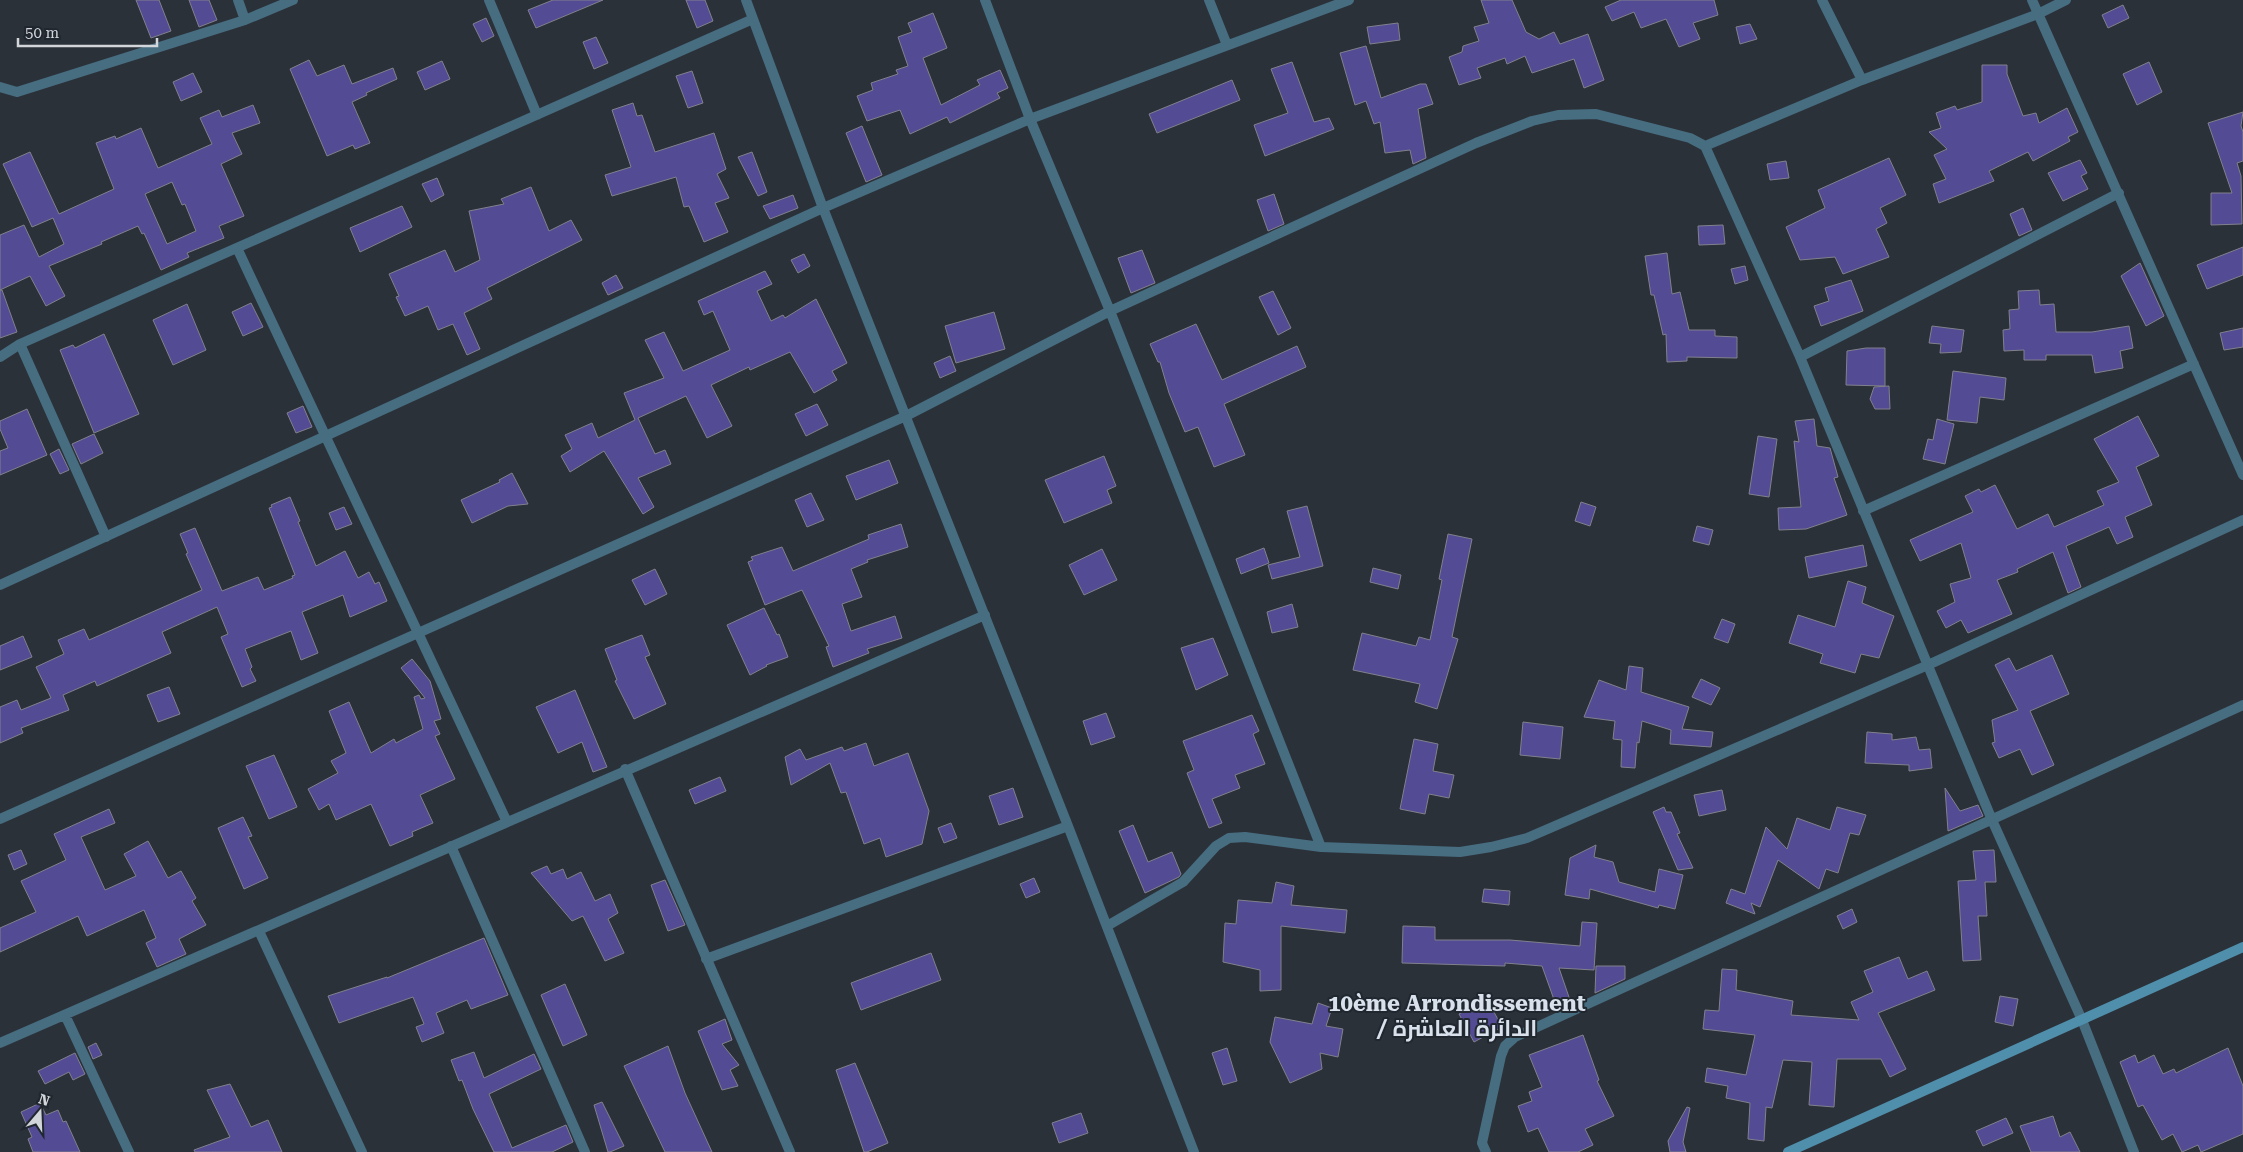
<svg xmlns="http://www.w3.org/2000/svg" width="2243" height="1152" font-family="'Roboto Serif',Cairo,serif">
  <rect width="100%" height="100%" fill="#2b3139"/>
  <path fill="#534b94" stroke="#81818d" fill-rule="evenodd" d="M136,0H159L171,31L151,38Z
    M189,0H209L217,20L199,27Z
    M553,0H603L536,28L528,10Z
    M686,0H705L713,21L697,28Z
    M1481,0H1512L1526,32L1539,39L1554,32L1560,44L1588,34L1604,80L1584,88L1574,59L1532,73L1525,56L1507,64L1505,58L1477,68L1481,78L1459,85L1449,57L1462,52L1463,46L1479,41L1474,27L1489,23Z
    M1621,0H1714L1718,15L1693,23L1700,39L1679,47L1666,19L1641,28L1634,12L1612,21L1605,7Z
    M2123,5L2129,18L2108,28L2102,15Z
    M933,13L947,48L923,58L941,105L980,85L977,80L1000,70L1008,88L997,93L1000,98L950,123L947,117L910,134L900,110L867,121L857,96L873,90L871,83L898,74L896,70L908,66L898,37L912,32L908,23Z
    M486,18L494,36L482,42L473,24Z
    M1398,23L1400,40L1370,44L1367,27Z
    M1750,24L1757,39L1740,44L1736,27Z
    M596,37L608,63L594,69L583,42Z
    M1366,46L1381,98L1420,84H1426L1433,104L1418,109L1426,158L1413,164L1410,150L1385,153L1380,122L1374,124L1366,101L1355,105L1340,53Z
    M309,60L317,76L344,65L352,84L393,68L397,79L366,93L367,95L352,102L370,143L355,149L353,145L327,156L290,69Z
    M442,61L450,79L425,90L417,72Z
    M1292,62L1314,122L1329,118L1334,129L1265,156L1254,125L1288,113L1271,69Z
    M2149,62L2162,92L2137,105L2123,74Z
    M1982,65H2007V74L2023,116L2036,113L2039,123L2067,108L2078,132L2068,137L2070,141L2033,161L2028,152L1989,171L1994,181L1939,203L1933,184L1946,179L1934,155L1947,149L1929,132L1941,128L1936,113L1955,106L1957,110L1982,102Z
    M692,71L703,103L688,108L676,76Z
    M193,73L202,92L181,101L173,82Z
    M1232,80L1240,100L1157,133L1149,114Z
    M633,103L637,116L642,115L655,152L714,133L726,169L717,174L729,198L715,203L728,232L704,242L689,206L684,207L676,177L612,196L605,175L631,167L612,110Z
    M253,105L260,123L232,133L242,154L221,164L244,216L219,226L224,238L187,253L189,257L161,270L144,233L142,234L138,226L101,242L102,244L49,266L65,296L46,306L30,276L0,290V235L24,225L39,257L64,244L53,218L32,227L3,164L30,152L59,214L114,189L96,143L115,136L116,139L141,128L158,168L212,144L200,118L219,110L222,117ZM172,182L182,205L185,204L196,231L167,244L145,194Z
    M2243,112L2241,126L2243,132V161L2237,163L2241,176L2242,224L2211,225V193H2232L2208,123Z
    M862,126L882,175L866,182L846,133Z
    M752,152L767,192L758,196L738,157Z
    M1889,158L1906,195L1880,208L1887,223L1876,229L1889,257L1843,274L1835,257L1800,260L1786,227L1825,208L1818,190Z
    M2080,160L2087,173L2081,176L2088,189L2063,201L2048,173Z
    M1786,161L1789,178L1770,180L1767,164Z
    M437,178L444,195L431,202L422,184Z
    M531,187L549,231L571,220L582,240L487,288L492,299L464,313L480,349L467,355L453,324L438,330L428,306L405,316L396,297L399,296L389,274L445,250L455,272L480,260L469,211L504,204L501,199Z
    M1274,194L1284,224L1268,231L1257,200Z
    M793,195L798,208L770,219L763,206Z
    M402,206L412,227L360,252L350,228Z
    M2023,208L2032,230L2019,236L2010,214Z
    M1723,225L1725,244L1699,245L1698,226Z
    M2243,247V275L2207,289L2197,265Z
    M1142,250L1155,283L1131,293L1118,258Z
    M1667,253L1672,294L1680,292L1689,330H1715V336L1737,337V358L1687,357V361L1667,362L1666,334L1663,335L1654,295H1651L1645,256Z
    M804,254L810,266L798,273L791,260Z
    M2140,263L2164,316L2146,326L2121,276Z
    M1745,266L1748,280L1735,284L1731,269Z
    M765,271L772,284L757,291L771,321L783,315L785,318L816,299L847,363L832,371L837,380L814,393L790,352L750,370L749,367L711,385L732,426L707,438L686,396L638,418L655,454L665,450L671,464L638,478L654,507L643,514L604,451L570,472L561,456L572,449L565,435L592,423L598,438L635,420L624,393L664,378L645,340L664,332L683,371L730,350L713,311L704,315L698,301Z
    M616,275L623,288L608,295L602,283Z
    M1851,280L1863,311L1821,326L1814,306L1829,301L1825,288Z
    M0,290H2L17,332L0,338Z
    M2039,290L2040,305L2054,304L2056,332H2092L2129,326L2133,348L2120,351L2123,368L2095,373L2092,355H2046V360H2024V350L2004,351L2003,330L2010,329L2009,310L2019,309L2018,291Z
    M1273,291L1291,328L1278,335L1259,297Z
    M251,303L263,327L243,336L232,312Z
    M187,304L206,350L173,365L153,320Z
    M994,312L1005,349L956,363L945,326Z
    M1196,324L1222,380L1297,346L1306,367L1224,404L1245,455L1214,467L1198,427L1185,432L1169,393L1160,362H1158L1150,344Z
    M1932,326L1964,330L1961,352L1940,353L1941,344L1929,343Z
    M2243,328V347L2224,350L2220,333Z
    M104,334L139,414L94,433L60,350L73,345L75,348Z
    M1866,348H1885V386L1846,385L1847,351Z
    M950,356L956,371L940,378L934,363Z
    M1953,371L2006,378L2004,400L1980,397L1977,423L1947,420Z
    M1889,386L1890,409H1875L1870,399L1874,387Z
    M817,404L828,425L806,436L795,414Z
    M303,406L312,427L296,433L287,413Z
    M27,409L47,455L0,475V451L8,448L0,429V421Z
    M2138,416L2159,456L2136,467L2152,505L2125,517L2133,537L2117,544L2109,527L2066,546L2081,587L2068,593L2053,552L2017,569L2018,572L1997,580L2012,614L1968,633L1961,620L1946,628L1937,611L1955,602L1950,584L1971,578L1961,543L1920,561L1910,540L1973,512L1965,496L1979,489L1981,492L1995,485L2017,529L2048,514L2054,527L2104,505L2097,491L2119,482L2094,439Z
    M1814,419L1817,446L1830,448L1838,477L1834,478L1847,515L1806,529L1779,530L1778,508L1801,507L1794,441L1799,442L1795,421Z
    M1937,419L1954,424L1945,464L1923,459L1928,439L1933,440Z
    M94,434L103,453L81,464L72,444Z
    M1758,436L1777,439L1769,497L1749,494Z
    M59,449L69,470L60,474L50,454Z
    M1104,456L1116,486L1107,490L1112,503L1064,523L1045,480Z
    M889,460L898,483L856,500L846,476Z
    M512,473L528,504L508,506L472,523L461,500L500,482L499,480Z
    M811,493L824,520L807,527L795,500Z
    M290,497L300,521L298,522L316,566L345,551L358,578L369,572L375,584L379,582L387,601L350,617L343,595L302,612L318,653L301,660L291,631L245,649L252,667L250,669L256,681L242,687L221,637L228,634L217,607L162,632L171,653L97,686L95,681L63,695L69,710L21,728L23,733L0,743V707L17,700L21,710L51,698L36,667L64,654L58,640L84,629L89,640L202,590L186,554L188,553L180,534L195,528L222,591L258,577L264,590L293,578L292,576L295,575L269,508L272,507L271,505Z
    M1581,502L1596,507L1590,526L1575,521Z
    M1307,506L1323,566L1272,579L1268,565L1300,557L1287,511Z
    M344,507L352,524L336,530L329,513Z
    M901,524L908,547L867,560L868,562L851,569L862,597L842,604L851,631L895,616L902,638L867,649L869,653L833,667L826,647L829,646L802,590L765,605L748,562L753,560L751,557L782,547L793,571L869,539L868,535Z
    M1697,526L1713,530L1709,545L1693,541Z
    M1448,534L1472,539L1452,637L1458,639L1437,709L1415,702L1420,684L1353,670L1362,633L1416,646L1419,637L1430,640L1442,580L1439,579Z
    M1863,545L1867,566L1809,578L1805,557Z
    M1264,548L1269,563L1241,574L1236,559Z
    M1102,549L1117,580L1084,595L1069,565Z
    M1373,568L1401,575L1398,589L1370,582Z
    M655,569L667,594L645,605L632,580Z
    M1848,581L1866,587L1862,603L1894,616L1879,658L1861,654L1855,673L1820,663L1823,654L1789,643L1798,615L1835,627Z
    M1292,604L1298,627L1272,633L1267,612Z
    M764,608L777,635L779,634L788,657L766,665L767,666L750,675L727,625Z
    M1722,619L1735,624L1728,643L1714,638Z
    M642,635L650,655L645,657L666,704L634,719L615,681L617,680L605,649Z
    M23,636L32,657L0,670V646Z
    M1213,638L1228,675L1196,690L1181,648Z
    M2052,655L2069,694L2030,711L2054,765L2032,775L2020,749L1999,758L1992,743L1995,742L1992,720L2018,710L1995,665L2009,658L2016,671Z
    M412,659L430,681L441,719L434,721L440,734L435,736L455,779L420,795L433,823L412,832L413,836L390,846L371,804L336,820L329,804L319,810L308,789L338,773L331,761L346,753L329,711L349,702L371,753L394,739L396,743L423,729L414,697L419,695L421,699L425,698L401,668Z
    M1629,666L1643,668L1641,692L1689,707L1682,729L1713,732L1711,747L1670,744L1671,730L1642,721L1639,743L1637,742L1635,768L1621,767L1622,740L1613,739L1615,721L1584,717L1599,680L1626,690Z
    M1701,679L1720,688L1711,705L1692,697Z
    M169,687L180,714L158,722L147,695Z
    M575,690L607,767L593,772L582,742L558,753L536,707Z
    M1106,713L1115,737L1091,745L1083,721Z
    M1252,715L1259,731L1253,734L1265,764L1235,775L1240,788L1212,799L1222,823L1209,828L1187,773L1194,770L1183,741Z
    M1523,722L1563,727L1560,759L1520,755Z
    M1867,732L1892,734V740L1916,737L1919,750L1930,749L1932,768L1909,771V765L1865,763Z
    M1414,739L1438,744L1433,771L1454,775L1449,798L1429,794L1425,814L1400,809Z
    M866,743L874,766L908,753L929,811L922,844L886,857L880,838L864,844L846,792L841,793L830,763L791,785L785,757L800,749L806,760L842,747L844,751Z
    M274,755L297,807L269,819L246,766Z
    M720,777L726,791L695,804L689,790Z
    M1013,788L1023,817L999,825L989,796Z
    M1945,788L1960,811L1978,805L1983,816L1948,831Z
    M1722,790L1726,810L1699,816L1694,795Z
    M1664,807L1666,812H1671L1680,833L1677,834L1693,868L1678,870L1653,812Z
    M1837,807L1866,815L1859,835L1850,833L1838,873L1826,869L1819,889L1778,860L1760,907L1751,903L1755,914L1726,903L1731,889L1745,894L1766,827L1787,849L1797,818L1830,830Z
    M109,809L115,823L81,837L105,890L136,876L124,854L148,841L168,878L181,871L196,898L192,901L206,925L179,939L186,954L157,967L146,943L156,938L144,910L87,936L78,916L0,952V928L36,912L21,881L66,860L54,834Z
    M243,817L252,836L248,837L268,878L244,889L218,828Z
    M951,823L957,838L944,843L938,828Z
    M1133,825L1148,862L1172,852L1181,874L1179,877L1145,893L1119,831Z
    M1596,845L1594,857L1613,862L1619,882L1655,892L1659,869L1683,875L1675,909L1659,905L1658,908L1590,889L1589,899L1565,895L1570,858Z
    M21,850L27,864L14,870L8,855Z
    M1994,850L1996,882H1985L1987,916H1978L1981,960L1963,961L1958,881L1976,880L1973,851Z
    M547,866L551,874L563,869L567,879L581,872L595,901L610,894L618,913L608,919L624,953L605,961L583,916L572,921L531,873Z
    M1034,878L1040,892L1026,898L1020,884Z
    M665,880L685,925L668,931L651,885Z
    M1276,882L1294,886L1291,905L1347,910L1345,933L1281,926V990L1260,991V970L1223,962L1225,923L1236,924L1238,900L1272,903Z
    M1484,889L1510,891L1509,905L1482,902Z
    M1852,909L1857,922L1843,929L1837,916Z
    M1582,922L1597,923L1594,970L1559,968L1571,1003L1557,1008L1542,966L1505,963V966L1402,963L1403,926L1435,927V940H1510L1580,946Z
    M484,938L508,995L471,1009L467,1000L436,1013L444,1033L422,1042L416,1027L424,1024L413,997L339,1023L328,996L387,977V978Z
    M931,953L941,980L861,1010L851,983Z
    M1899,957L1908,979L1927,971L1935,990L1878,1013L1906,1069L1890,1077L1881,1059H1837L1834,1107L1809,1105L1812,1062L1783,1060L1772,1108L1766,1107L1764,1141L1748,1139L1750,1103L1726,1098L1728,1086L1705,1082L1707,1068L1746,1075L1755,1035L1703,1029L1705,1010L1719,1011L1722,969L1737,970L1736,990L1793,1001L1791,1015L1859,1020L1851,1002L1873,992L1864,971Z
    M1596,966H1625V979L1595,993Z
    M565,984L587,1035L563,1046L541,995Z
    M2000,996L2018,999L2013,1026L1995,1022Z
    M1487,999L1502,1027L1474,1042L1459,1014Z
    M1318,1003L1332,1008L1326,1026L1343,1029L1338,1057L1320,1053L1322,1069L1290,1083L1270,1042L1275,1017L1312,1024Z
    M725,1019L732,1040L722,1044L739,1065L730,1070L738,1086L722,1090L698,1031Z
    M1583,1035L1599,1080L1597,1081L1614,1116L1585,1129L1593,1145L1578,1152H1549L1538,1128L1528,1132L1518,1106L1532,1101L1529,1092L1542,1087L1529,1055Z
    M96,1043L102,1055L93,1059L88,1047Z
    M668,1046L685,1093L712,1152H665L624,1066Z
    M1227,1048L1237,1081L1223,1085L1212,1053Z
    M2228,1048L2243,1086V1134L2201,1152L2198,1145L2182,1152L2173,1134L2162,1140L2143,1105L2138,1107L2120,1062L2135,1055L2138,1063L2154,1055L2163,1074L2174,1069L2176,1073Z
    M474,1052L484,1078L534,1054L541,1069L489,1094L512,1148L566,1125L573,1142L552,1152H494L473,1109L462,1080L459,1081L451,1060Z
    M75,1053L85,1074L73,1080L69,1072L45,1084L38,1071Z
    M855,1063L888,1143L867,1152H864L836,1070Z
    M230,1084L251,1127L268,1120L282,1152H195L194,1150L230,1137L207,1090Z
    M602,1102L624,1146L610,1152H608L594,1105Z
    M40,1103L46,1115L58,1110L63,1122L66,1121L80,1152H33L28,1139L32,1137L21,1112Z
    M1687,1107L1690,1108L1683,1142L1686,1152H1670L1668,1141Z
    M1081,1113L1088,1133L1059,1143L1052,1123Z
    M2053,1116L2060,1137L2070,1132L2080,1152H2031L2020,1126Z
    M2006,1118L2013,1133L1983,1146L1976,1131Z"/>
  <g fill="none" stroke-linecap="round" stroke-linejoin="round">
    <path stroke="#476d80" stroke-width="10" d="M238,0L245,20
      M489,0L537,115
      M746,0L823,208L1068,826L1194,1152
      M985,0L1030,119L1110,311L1321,847
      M1209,0L1227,45
      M1822,0L1862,80
      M2032,0L2243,475
      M0,87L17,92L245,20L293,0
      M1705,146L1862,80L2038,14L2066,0
      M237,248L507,822
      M20,344L106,537
      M0,357L20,344L753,19
      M1800,357L2119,193
      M1863,511L2194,364
      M0,585L823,208L1030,119L1349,0
      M625,769L790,1152
      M0,819L906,416L1110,311L1476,143L1532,121L1558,115L1596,114L1690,138L1705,146L1800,357L1992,820L2082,1020L2134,1152
      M451,846L585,1152
      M1107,926L1183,882L1216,846L1229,838L1245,837L1321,847L1460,852L1491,847L1527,838L1928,665L2243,520
      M259,931L362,1152
      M706,959L1068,826
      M65,1015L129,1152
      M0,1043C328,900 655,756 985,615
      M1486,1152L1482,1143L1501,1056L1505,1046L1515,1037L2243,705"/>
    <path stroke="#508fac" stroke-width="10" d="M1788,1152L2243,947"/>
  </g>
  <g text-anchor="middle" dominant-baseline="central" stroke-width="4" stroke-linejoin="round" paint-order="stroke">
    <g font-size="22" font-weight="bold" fill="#d9e1ec" stroke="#21272f">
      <text x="1457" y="1003">10ème Arrondissement<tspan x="1457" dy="25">/ الدائرة العاشرة</tspan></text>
    </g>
  </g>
  <g transform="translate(40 1112) rotate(19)" stroke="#21272f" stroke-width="4" paint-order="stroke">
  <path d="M0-4L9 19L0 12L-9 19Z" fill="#d2d6db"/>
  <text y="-8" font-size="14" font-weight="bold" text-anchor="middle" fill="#d2d6db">N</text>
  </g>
  <path d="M18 38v8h139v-8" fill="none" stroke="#d2d6db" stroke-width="2.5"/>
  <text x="25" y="38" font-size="15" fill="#d2d6db" stroke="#21272f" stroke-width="4" paint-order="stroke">50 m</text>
</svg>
